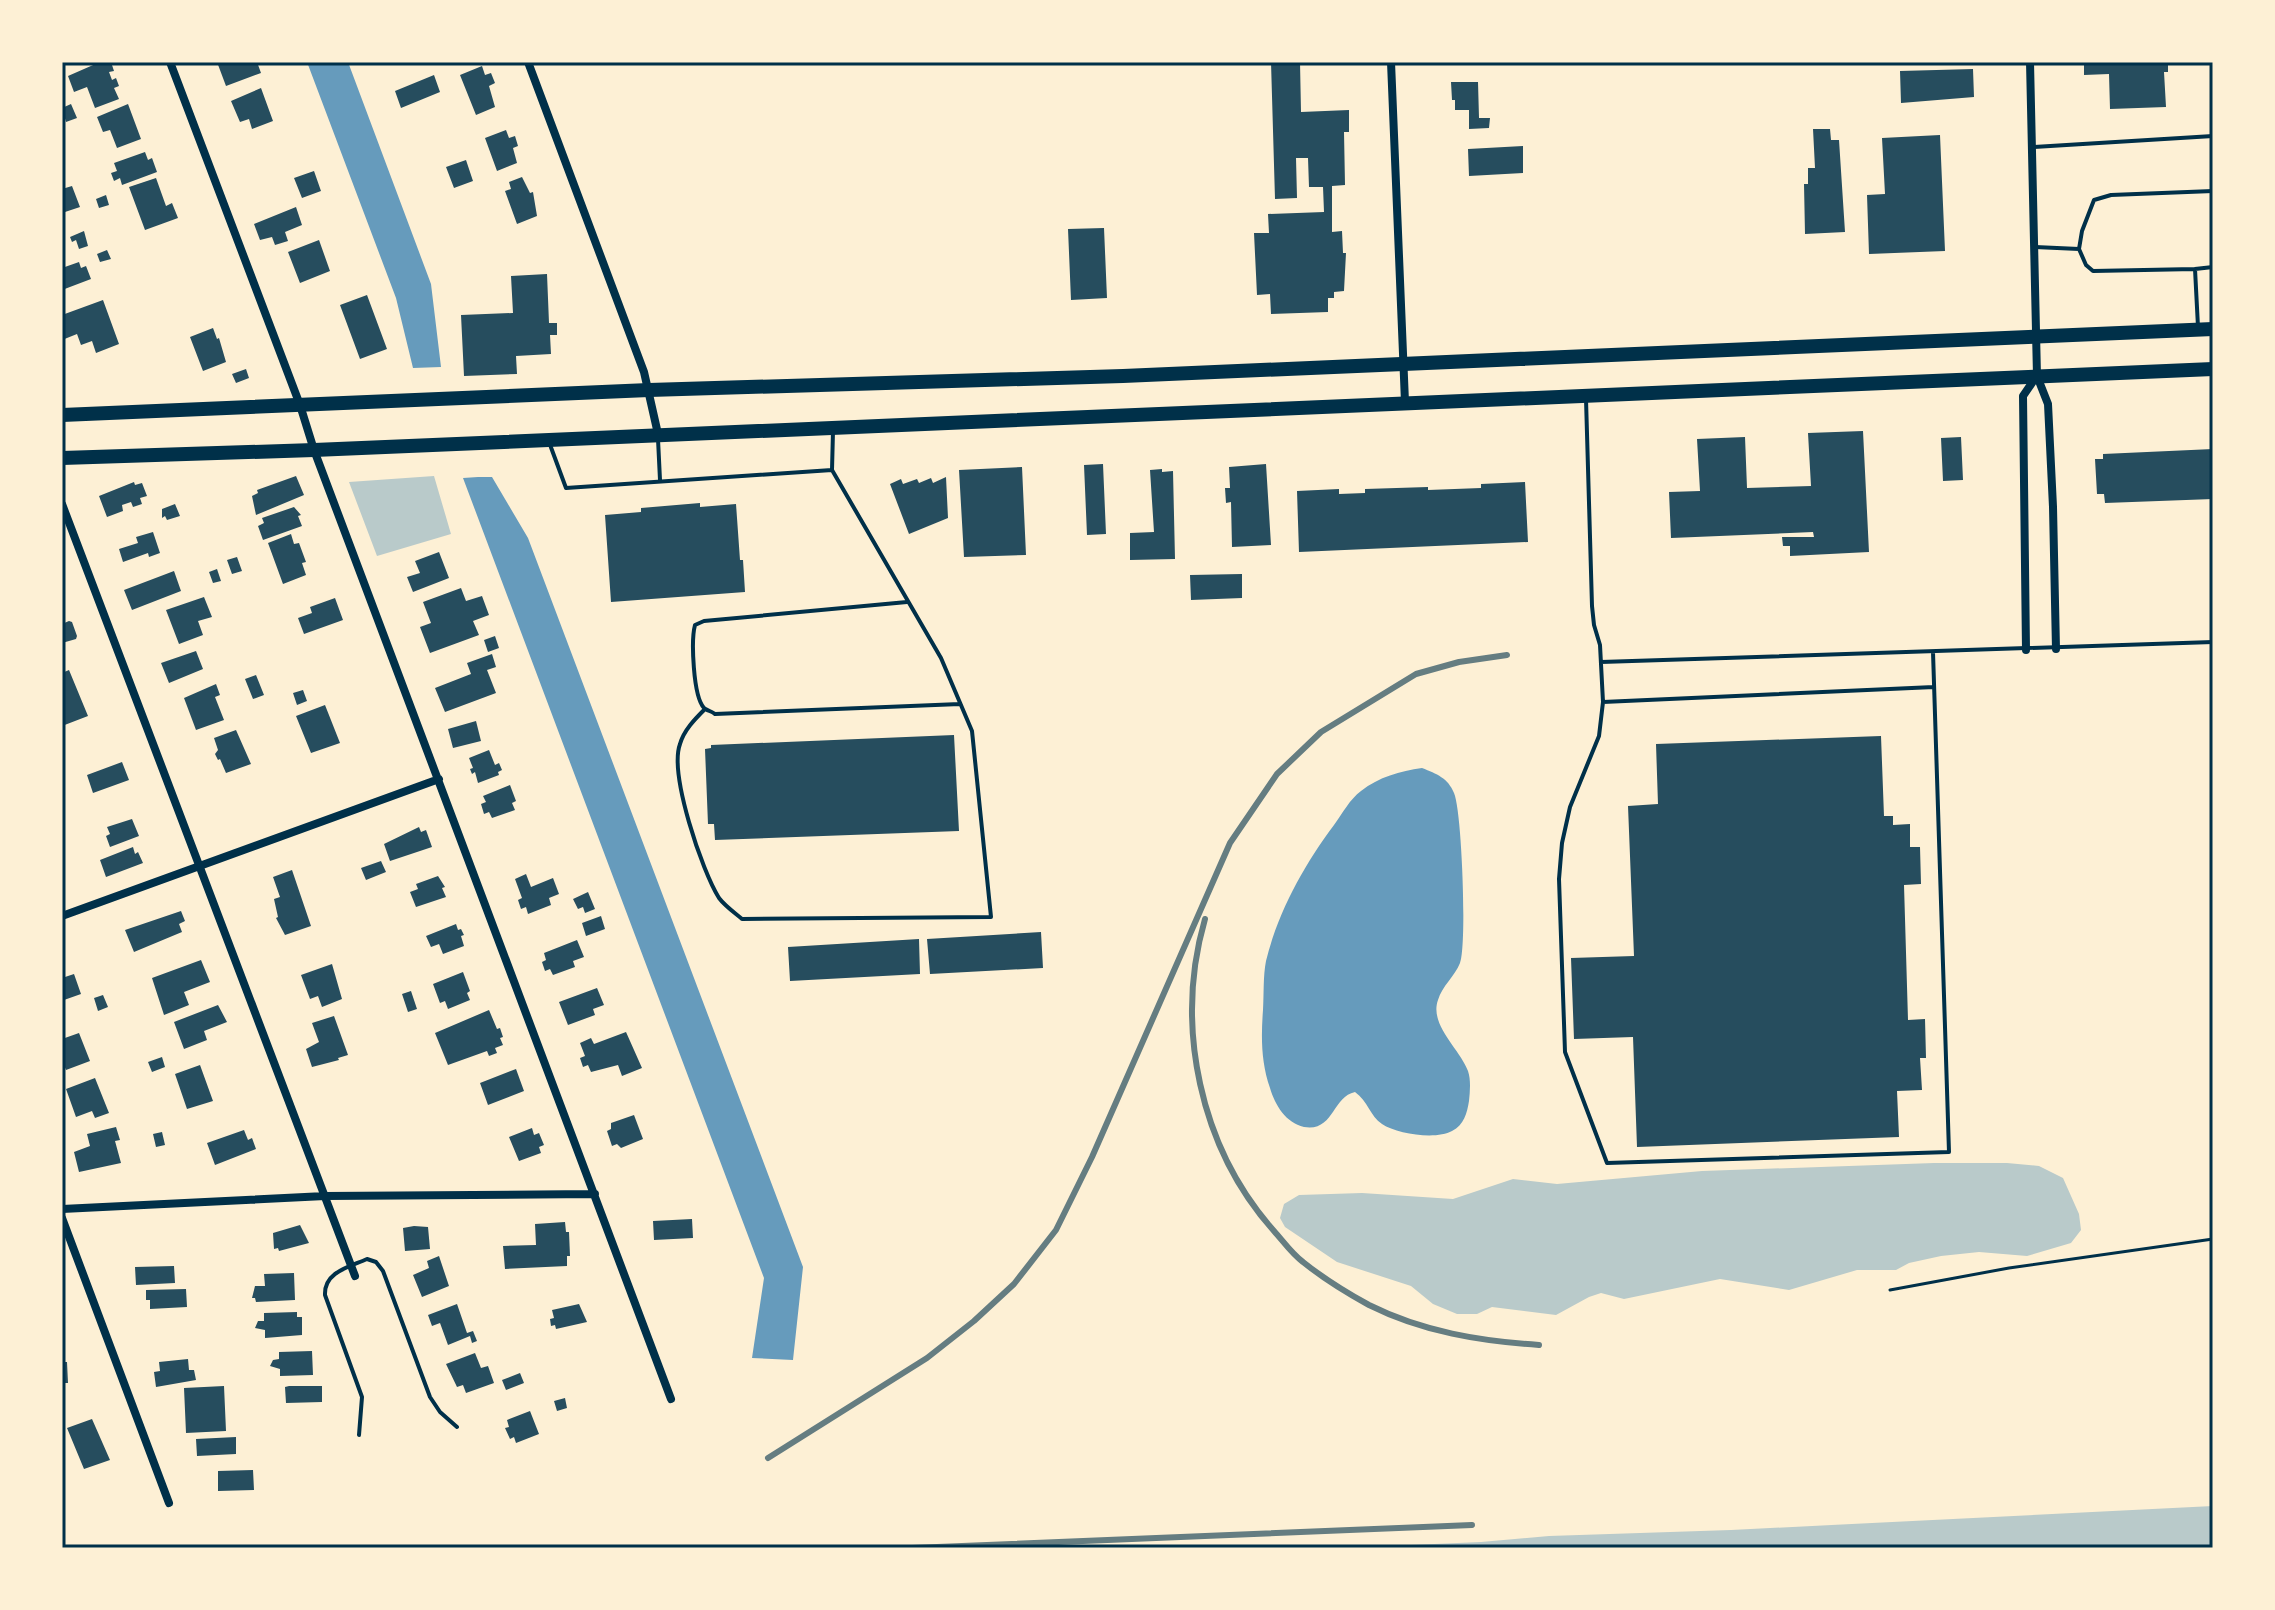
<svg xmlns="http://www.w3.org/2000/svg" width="2275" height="1610" font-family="'PT Sans Narrow',sans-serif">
  <rect width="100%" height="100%" fill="#fdf0d5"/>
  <path fill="#b9caca" d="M434,476L451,534L377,556L349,482Z
    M1934,1163H2007L2039,1166L2063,1178L2079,1214L2081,1230L2071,1243L2027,1256L1979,1252L1941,1256L1909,1263L1896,1270H1857L1789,1290L1720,1279L1624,1299L1601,1293L1589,1297L1556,1315L1492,1307L1477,1314H1457L1433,1304L1411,1286L1337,1262L1285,1227L1280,1218L1284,1204L1299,1195L1362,1193L1453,1199L1513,1179L1557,1184L1702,1171Z
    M2213,1506V1548H1985L1952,1545L1937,1548H1341L1481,1542L1549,1536L1731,1530Z"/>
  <path fill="#669bbc" d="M307,62H348L431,284L441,367L413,368L396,298Z
    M478,477H492L528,538L803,1267L793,1360L752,1358L764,1278L463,478Z
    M1422,768C1437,774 1448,778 1454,793C1462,811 1467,945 1460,963C1455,976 1442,986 1438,1000C1429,1025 1460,1049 1468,1071C1471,1080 1470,1091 1469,1101C1467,1113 1464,1125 1452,1131C1436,1140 1397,1134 1382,1124C1370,1116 1368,1101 1355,1092C1332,1097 1334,1132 1304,1127C1286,1123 1275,1105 1270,1088C1261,1062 1261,1037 1263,1010C1264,994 1263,976 1266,961C1278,912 1304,865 1334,825C1342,814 1350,799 1361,791C1379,777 1400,771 1422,768Z"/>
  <path fill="#264d5e" d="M100,62H111L114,71L109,72L112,80L116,78L119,86L114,88L119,99L95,108L87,87L74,92L68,76Z
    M217,62H257L261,73L226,86Z
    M1271,62H1300L1301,112L1349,110V132H1344L1345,185L1332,186V232L1342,231L1343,253H1346L1344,291L1334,292V298H1328V312L1271,314L1270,294L1257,295L1254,233H1269L1268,214L1324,212L1323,187H1309L1308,158H1296L1297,198L1275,199Z
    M2084,62H2168V72H2164L2166,107L2110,109L2109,74L2084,75Z
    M482,66L485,75L491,73L495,83L489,86L495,107L476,115L460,75Z
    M1973,69L1974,97L1901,103L1900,71Z
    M434,75L440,92L401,108L395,91Z
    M1451,82H1478L1479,118H1490L1489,128L1469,129V110H1455V100H1452Z
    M261,88L273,121L252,129L249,119L240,122L231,101Z
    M71,104L77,118L66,122L62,108Z
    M128,104L141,139L117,148L110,130L103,132L97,117Z
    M1813,129H1830L1831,140H1839L1845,232L1805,234L1804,184H1808V168H1815Z
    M506,130L509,138L515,136L518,146L513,148L517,163L497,171L485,138Z
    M1940,135L1945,251L1869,254L1867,195L1885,194L1882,138Z
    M1523,146V173L1469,176L1468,149Z
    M145,152L148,160L152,158L157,172L122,185L120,178L114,181L111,173L117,171L114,163Z
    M466,160L473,181L454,188L446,167Z
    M314,171L321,191L302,198L294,178Z
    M522,177L530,193L533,192L537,216L517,224L505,191L511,189L509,182Z
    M156,178L166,206L172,203L178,218L145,230L129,187Z
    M72,186L80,207L62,213V189Z
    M106,195L109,205L99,208L96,199Z
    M296,207L302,225L285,232L288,241L275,245L272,237L260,240L254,224Z
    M1104,228L1107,298L1071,300L1068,229Z
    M84,231L88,246L79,249L76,240L72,242L70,237Z
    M319,240L330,271L300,283L288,252Z
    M107,250L111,259L100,262L97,254Z
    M79,262L81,268L86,266L91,279L62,290V268Z
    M547,274L549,323H557V335H550L551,354L516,356L517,374L464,376L461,315L513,313L511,276Z
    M367,295L387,349L360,359L340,305Z
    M103,300L119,344L96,353L92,341L81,345L77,334L62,340V315Z
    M213,328L217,339L219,338L226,362L203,371L190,337Z
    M246,369L249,378L236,383L232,374Z
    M1863,431L1869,552L1790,556V546H1783L1782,537H1814L1813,532L1671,538L1669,492L1700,491L1697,439L1745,437L1747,488L1811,486L1808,433Z
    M1961,437L1963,480L1943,481L1941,438Z
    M2213,449V499L2105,503L2104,494H2097L2095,459H2103V454Z
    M1103,464L1106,534L1087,535L1084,465Z
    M1266,464L1271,545L1232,547L1231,502L1226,503L1225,488H1230L1229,467Z
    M1022,467L1026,555L964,557L959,470Z
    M1162,469V472L1173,471L1175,559L1130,560V533L1154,532L1150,470Z
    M296,476L304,495L256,515L252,496L258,493L257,490Z
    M946,477L948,518L909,534L890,484L901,479L903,484L917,479L919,483L931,478L933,483Z
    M134,482L135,485L142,483L147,496L140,498L142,504L133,507L131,502L122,505L123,511L107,517L99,496Z
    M1525,482L1528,542L1299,552L1297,491L1339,489V494L1365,493V489L1428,487V490L1481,488V484Z
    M700,503V507L736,504L740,560H743L745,592L611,602L605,515L641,512V508Z
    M175,504L180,516L167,520L165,516L162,518V509Z
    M294,507L301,515L298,516L302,526L263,540L258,526L264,523L262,518Z
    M153,532L160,553L149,557L148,553L123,562L119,549L138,543L136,537Z
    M291,534L294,544L299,543L306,562L302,563L306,575L283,584L268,543Z
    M439,552L449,578L413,592L407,577L420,573L415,561Z
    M237,557L242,571L232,574L227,560Z
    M217,569L221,581L213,583L209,572Z
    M174,571L181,591L132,610L124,590Z
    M1242,574V598L1191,600L1190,575Z
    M461,588L466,601L482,596L489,615L473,621L479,635L430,653L420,627L431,623L423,602Z
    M204,597L212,617L198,621L203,635L179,644L166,610Z
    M335,598L343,620L304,634L298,618L312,613L310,607Z
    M69,621L72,622L77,636L76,639L62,643V624Z
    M495,636L499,648L488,652L484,640Z
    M196,651L203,669L169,683L161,663Z
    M492,654L496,667L487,670L496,693L445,712L435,688L471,674L467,663Z
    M69,670L88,716L62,726V673Z
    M256,675L264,695L253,699L245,679Z
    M216,684L220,695L215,697L224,720L196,730L184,698Z
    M303,690L307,701L297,705L293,693Z
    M325,705L340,743L311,753L296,716Z
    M476,721L481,741L453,748L448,729Z
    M236,730L251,764L226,773L220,759L218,760L215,754L218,750L214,738Z
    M954,735L959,831L715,840L714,824H708L705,749L711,748V745Z
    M1881,736L1884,816H1893V825L1910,824V847H1920L1921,884L1904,885L1908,1020L1925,1019L1926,1058H1920L1922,1090L1897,1091L1899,1137L1637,1147L1633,1037L1574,1039L1571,958L1634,956L1628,806L1658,804L1656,744Z
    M489,750L495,765L499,763L502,770L498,772L499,775L478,783L475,772L472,774L470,769L473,768L469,758Z
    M122,762L129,780L93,793L87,775Z
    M510,785L516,801L512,803L515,810L492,818L489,812L484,814L481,804L486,802L483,796Z
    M132,819L139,836L110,847L106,836L110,834L107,827Z
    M419,827L421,832L426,830L432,847L390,861L384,844Z
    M133,847L135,854L138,852L143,863L106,877L100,860Z
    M381,861L386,872L366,880L361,868Z
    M292,870L311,926L285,935L276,918L278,917L274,899L280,897L273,877Z
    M526,874L531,887L553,878L559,894L549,898L551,905L528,914L526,907L521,909L518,900L522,898L515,879Z
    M438,876L445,887L442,888L446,897L416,907L410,892L418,889L416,884Z
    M588,892L595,909L585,913L583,907L578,909L573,899Z
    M181,911L185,921L179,924L182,932L134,952L125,930Z
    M601,916L605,929L586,936L582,923Z
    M456,924L458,930L461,929L464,935L461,936L464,946L443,954L439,944L431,947L426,936Z
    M1041,932L1043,968L930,974L927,939Z
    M919,939L920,974L790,981L788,947Z
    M577,940L584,957L573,961L575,967L553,975L550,969L545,971L542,962L546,960L544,953Z
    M201,960L210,982L184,992L189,1005L164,1015L152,978Z
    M332,964L342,999L322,1007L318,996L310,999L301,975Z
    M463,972L470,991L467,993L470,1000L448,1009L445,1001L440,1003L433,984Z
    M74,974L81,994L64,1000L62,978Z
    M597,988L604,1005L593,1009L595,1015L568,1025L559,1002Z
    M411,991L417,1009L408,1012L402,994Z
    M103,995L108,1007L98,1011L94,998Z
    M218,1005L227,1022L204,1031L207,1040L184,1049L174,1022Z
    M489,1010L497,1029L500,1028L503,1037L500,1038L503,1045L495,1048L497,1053L489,1056L487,1051L448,1065L435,1033Z
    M334,1016L348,1055L338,1058L339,1060L312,1067L306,1049L319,1042L312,1023Z
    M626,1032L642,1068L622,1076L618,1065L591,1072L588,1065L583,1067L580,1058L585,1056L580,1043L591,1038L594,1044Z
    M79,1033L90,1061L66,1070L62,1060V1039Z
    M162,1057L165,1067L152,1072L148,1062Z
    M200,1065L213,1101L187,1109L175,1074Z
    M516,1069L524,1091L488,1105L480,1083Z
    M95,1078L109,1113L95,1118L92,1111L76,1117L66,1089Z
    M634,1115L643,1139L621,1148L617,1144L612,1146L607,1131L611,1129V1123Z
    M116,1127L120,1140L115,1141L121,1163L79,1172L74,1152L90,1146L87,1134Z
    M532,1128L534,1135L539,1133L544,1145L539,1147L541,1153L519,1161L509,1137Z
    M244,1130L248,1140L252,1138L256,1149L215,1165L207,1143Z
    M162,1132L165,1145L156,1147L153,1134Z
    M692,1219L693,1238L654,1240L653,1221Z
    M565,1222L566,1232H569L570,1256H567V1266L505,1269L503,1246L536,1245L535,1224Z
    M300,1225L309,1243L279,1251L278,1248L274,1249L273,1233Z
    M414,1226L428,1227L430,1249L405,1251L403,1228Z
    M439,1256L449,1286L422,1297L413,1275L429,1268L427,1261Z
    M174,1266L175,1283L136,1285L135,1267Z
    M294,1273L295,1300L256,1302L255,1298H252L255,1286H265L264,1274Z
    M186,1289L187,1307L150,1309V1300H146V1290Z
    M457,1304L467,1333L473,1331L477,1341L472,1343L470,1336L448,1345L440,1323L432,1326L428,1315Z
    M579,1304L587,1322L556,1329L555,1325L551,1326L550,1319L554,1318L552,1310Z
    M297,1312V1317H302V1335L265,1338V1330L255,1328L258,1321H264V1313Z
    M312,1351L313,1375L280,1376V1369L270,1366L273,1360L279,1359V1352Z
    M475,1353L481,1368L488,1366L494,1383L466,1393L463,1385L457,1387L446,1364Z
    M188,1359L189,1370H194L196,1380L156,1387L154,1372L160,1371L159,1362Z
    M62,1362H67L68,1383H62Z
    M520,1373L524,1383L506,1390L502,1380Z
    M224,1386L226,1431L186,1433L184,1388Z
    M289,1386H322V1402L286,1403L285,1387Z
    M565,1398L567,1408L557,1411L554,1401Z
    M530,1411L539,1434L516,1443L514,1437L510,1439L505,1428L509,1427L507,1420Z
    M92,1419L110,1460L84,1469L67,1428Z
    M236,1437V1454L197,1456L196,1439Z
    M253,1470L254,1490L218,1491V1471Z"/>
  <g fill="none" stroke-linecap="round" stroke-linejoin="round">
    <path stroke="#003049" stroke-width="3" d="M1890,1290L2009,1268L2213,1239"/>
    <path stroke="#003049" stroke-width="4" d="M2034,147L2213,136
      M2035,247L2079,249L2086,265L2093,271L2195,269L2198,327
      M2079,249L2082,231L2094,200L2111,195L2213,191
      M2195,269L2213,267
      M1586,399L1592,606L1594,625L1600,645L1603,702L1599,736L1570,807L1562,843L1559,879L1565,1052L1607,1163L1949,1152L1933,652
      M658,439L660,480
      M549,442L566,488L832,470L833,431
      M907,602L704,621L695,625C691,640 693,696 704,708C706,710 713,712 715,714L960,704
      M1601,662L2213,642
      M1603,702L1934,687
      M705,709C695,719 684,730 680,744C669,774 702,871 719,898C725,906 735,913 742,919L991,917L972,731L941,658L832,470
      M359,1435L362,1397L325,1295C324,1272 349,1267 367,1259L376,1262L383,1271L430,1397L440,1412L457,1427"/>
    <path stroke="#003049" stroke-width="8" d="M170,62L300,405L314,450L671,1399
      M528,62L644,372L658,434
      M1391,62L1405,402
      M2030,62L2037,376L2048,404L2053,507L2056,649
      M62,504L355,1276
      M2026,650L2023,396L2036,377
      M62,916L439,779
      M62,1209L325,1196L595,1194
      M62,1218L169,1503"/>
    <path stroke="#003049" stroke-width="14" d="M62,415L649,390L1123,376L2213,329
      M62,458L314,450L2213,369"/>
    <path stroke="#657d81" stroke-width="6" d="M1205,919C1174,1026 1200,1148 1274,1231C1283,1241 1292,1254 1303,1262C1323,1278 1347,1293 1369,1305C1423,1332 1480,1341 1539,1345
      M768,1458L927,1358L974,1321L1014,1284L1056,1230L1092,1157L1230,843L1277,774L1321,732L1416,674L1459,662L1507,655
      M912,1548L1472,1525"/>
  </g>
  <rect width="2275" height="1610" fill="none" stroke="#fdf0d5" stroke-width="128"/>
  <rect x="64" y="64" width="2147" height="1482" fill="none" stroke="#003049" stroke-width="3"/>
</svg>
